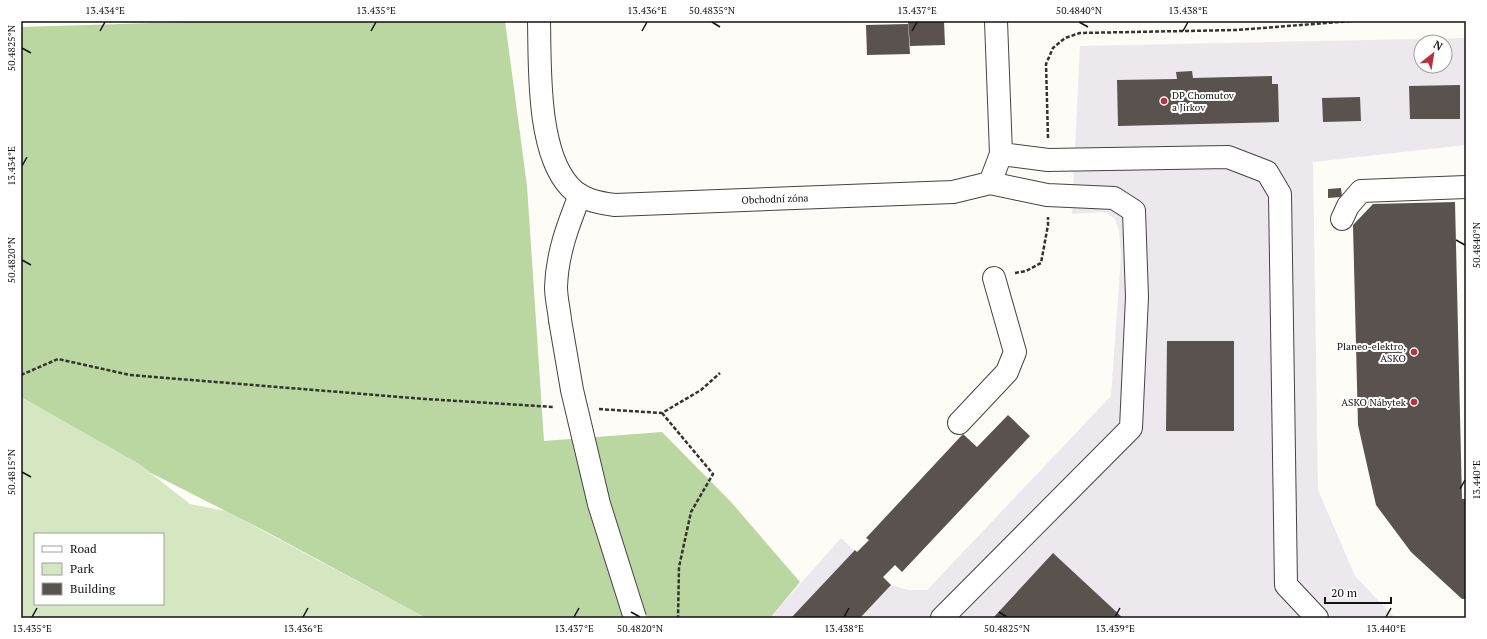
<svg xmlns="http://www.w3.org/2000/svg" width="1487" height="639" font-family="'PT Serif',serif">
  <rect width="100%" height="100%" fill="#fefcf6"/>
  <path fill="#ede7ee" fill-rule="evenodd" d="M1466,38V145L1313,162L1318,490L1355,576L1395,618H770L841,538L891,585L908,590H927L1111,396L1121,256L1119,231L1115,219L1105,212L1072,214L1080,46ZM1421,42H1445V66H1421Z"/>
  <path fill="#d5e7c0" fill-rule="evenodd" d="M21,397L139,464L190,504L226,511L426,618H21ZM35,534H163V604H35Z"/>
  <path fill="#bad7a1" d="M219,21H505L527,186L544,441L662,432L731,502L800,582L770,618H426L265,531L151,473L139,464L21,397V27Z"/>
  <path fill="#59524e" d="M908,21H944L945,45L910,46Z
    M908,24L910,54L867,55L866,25Z
    M1192,71L1193,78L1272,76V84H1278L1279,122L1118,126L1117,80L1177,79L1176,72Z
    M1460,85V119H1410L1409,86Z
    M1360,97L1361,121L1323,122L1322,98Z
    M1341,188L1342,197L1328,198V189Z
    M1455,202L1462,499H1466V599H1462L1411,552L1376,505L1358,425L1353,225L1373,204Z
    M1167,341H1234V431H1166Z
    M1008,415L1030,436L902,572L895,565L883,577L891,585L860,618H791L855,550L857,552L869,540L866,538L963,434L977,447Z
    M1053,553L1123,618H993Z"/>
  <g fill="none" stroke-linecap="round" stroke-linejoin="round">
    <g stroke="#444" stroke-width="24">
      <path id="minor" d="M539,21C540,68 537,152 570,187C582,200 599,203 615,205L953,192L990,183L1001,154L996,21
        M1001,154L1048,160L1228,157L1267,172L1280,194L1286,585L1317,618
        M1342,219L1348,206L1361,191L1466,187
        M560,320C559,309 556,298 556,287C557,254 568,225 580,195
        M959,423L1007,372L1015,352L994,278
        M942,618L1131,428L1137,297L1134,211L1114,198L1047,195L990,183"/>
    </g>
    <path stroke="#333" stroke-width="2.5" stroke-dasharray="4 2" stroke-linecap="butt" d="M1048,138L1046,64L1053,48L1065,38L1080,33L1237,30L1352,21
      M1015,273L1026,271L1041,263L1048,225V217
      M21,375L58,359L130,375L425,399L554,407
      M599,409L662,413L701,390L720,373
      M662,413L713,474L691,512L679,567L678,618"/>
    <use href="#minor" stroke="#fff" stroke-width="22"/>
    <g stroke="#444" stroke-width="24" stroke-linecap="butt">
      <path id="minor-bridge" d="M560,320L572,390L599,504L635,618"/>
    </g>
    <use href="#minor-bridge" stroke="#fff" stroke-width="22"/>
  </g>
  <path fill="none" stroke="#111" stroke-width="1.5" d="M712,22L720,27M1079,22L1088,27M100,31L105,22M371,31L376,22M642,31L647,22M912,31L917,22M1183,31L1188,22M22,48L31,53M22,166L27,157M1456,240L1465,245M22,260L31,265M22,472L31,477M1460,489L1465,480M631,612L640,617M999,612L1007,617M32,617L37,608M303,617L308,608M574,617L579,608M844,617L849,608M1115,617L1120,608M1386,617L1391,608"/>
  <g fill="#b8323a" stroke="#fff" stroke-width="1.5">
    <circle cx="1164" cy="101" r="4"/>
    <circle cx="1414" cy="352" r="4"/>
    <circle cx="1414" cy="402" r="4"/>
  </g>
  <g text-anchor="middle" dominant-baseline="central" stroke-width="4" stroke-linejoin="round" paint-order="stroke">
    <g font-size="10" fill="#111" stroke="#fff" text-anchor="end">
      <text x="1172" y="95" text-anchor="start">DP Chomutov<tspan x="1172" dy="12">a Jirkov</tspan></text>
      <text x="1406" y="346">Planeo-elektro,<tspan x="1406" dy="12">ASKO</tspan></text>
      <text x="1406" y="402">ASKO Nábytek</text>
    </g>
    <g font-size="10" fill="#111" stroke="#fff">
      <text transform="translate(775 199) rotate(-2)">Obchodní zóna</text>
    </g>
  </g>
  <rect width="1487" height="639" fill="none" stroke="#ffffff" stroke-width="44"/>
  <rect x="34" y="533" width="130" height="72" fill="#ffffff" stroke="#a0a0a0"/>
  <rect x="42" y="546" width="20" height="6" fill="#ffffff" stroke="#a0a0a0"/>
  <text x="70" y="553" font-size="12" fill="#111111">Road</text>
  <rect x="42" y="563" width="20" height="12" fill="#d5e7c0" stroke="#a0a0a0"/>
  <text x="70" y="573" font-size="12" fill="#111111">Park</text>
  <rect x="42" y="583" width="20" height="12" fill="#59524e" stroke="#a0a0a0"/>
  <text x="70" y="593" font-size="12" fill="#111111">Building</text>
  <g transform="translate(1433 54) rotate(30)"><circle r="19" fill="#ffffff" stroke="#a0a0a0"/>
  <path d="M0-3L7 15L0 10L-7 15Z" fill="#b8323a"/>
  <text y="-6" font-size="11" font-weight="bold" text-anchor="middle" fill="#111111">N</text>
  </g>
  <path d="M1325 597v6h66v-6" fill="none" stroke="#111111" stroke-width="2"/>
  <text x="1331" y="597" font-size="12" fill="#111111" stroke="#ffffff" stroke-width="3" paint-order="stroke">20 m</text>
  <rect x="22" y="22" width="1443" height="595" fill="none" stroke="#111" stroke-width="1.5"/>
  <g font-size="10" text-anchor="middle" fill="#111">
    <text x="105" y="14">13.434°E</text>
    <text x="376" y="14">13.435°E</text>
    <text x="647" y="14">13.436°E</text>
    <text x="712" y="14">50.4835°N</text>
    <text x="917" y="14">13.437°E</text>
    <text x="1079" y="14">50.4840°N</text>
    <text x="1188" y="14">13.438°E</text>
    <text transform="translate(11 48) rotate(-90)" y="4">50.4825°N</text>
    <text transform="translate(11 166) rotate(-90)" y="4">13.434°E</text>
    <text transform="translate(1476 245) rotate(-90)" y="4">50.4840°N</text>
    <text transform="translate(11 260) rotate(-90)" y="4">50.4820°N</text>
    <text transform="translate(11 472) rotate(-90)" y="4">50.4815°N</text>
    <text transform="translate(1476 480) rotate(-90)" y="4">13.440°E</text>
    <text x="32" y="632">13.435°E</text>
    <text x="303" y="632">13.436°E</text>
    <text x="574" y="632">13.437°E</text>
    <text x="640" y="632">50.4820°N</text>
    <text x="844" y="632">13.438°E</text>
    <text x="1007" y="632">50.4825°N</text>
    <text x="1115" y="632">13.439°E</text>
    <text x="1386" y="632">13.440°E</text>
  </g>
</svg>
